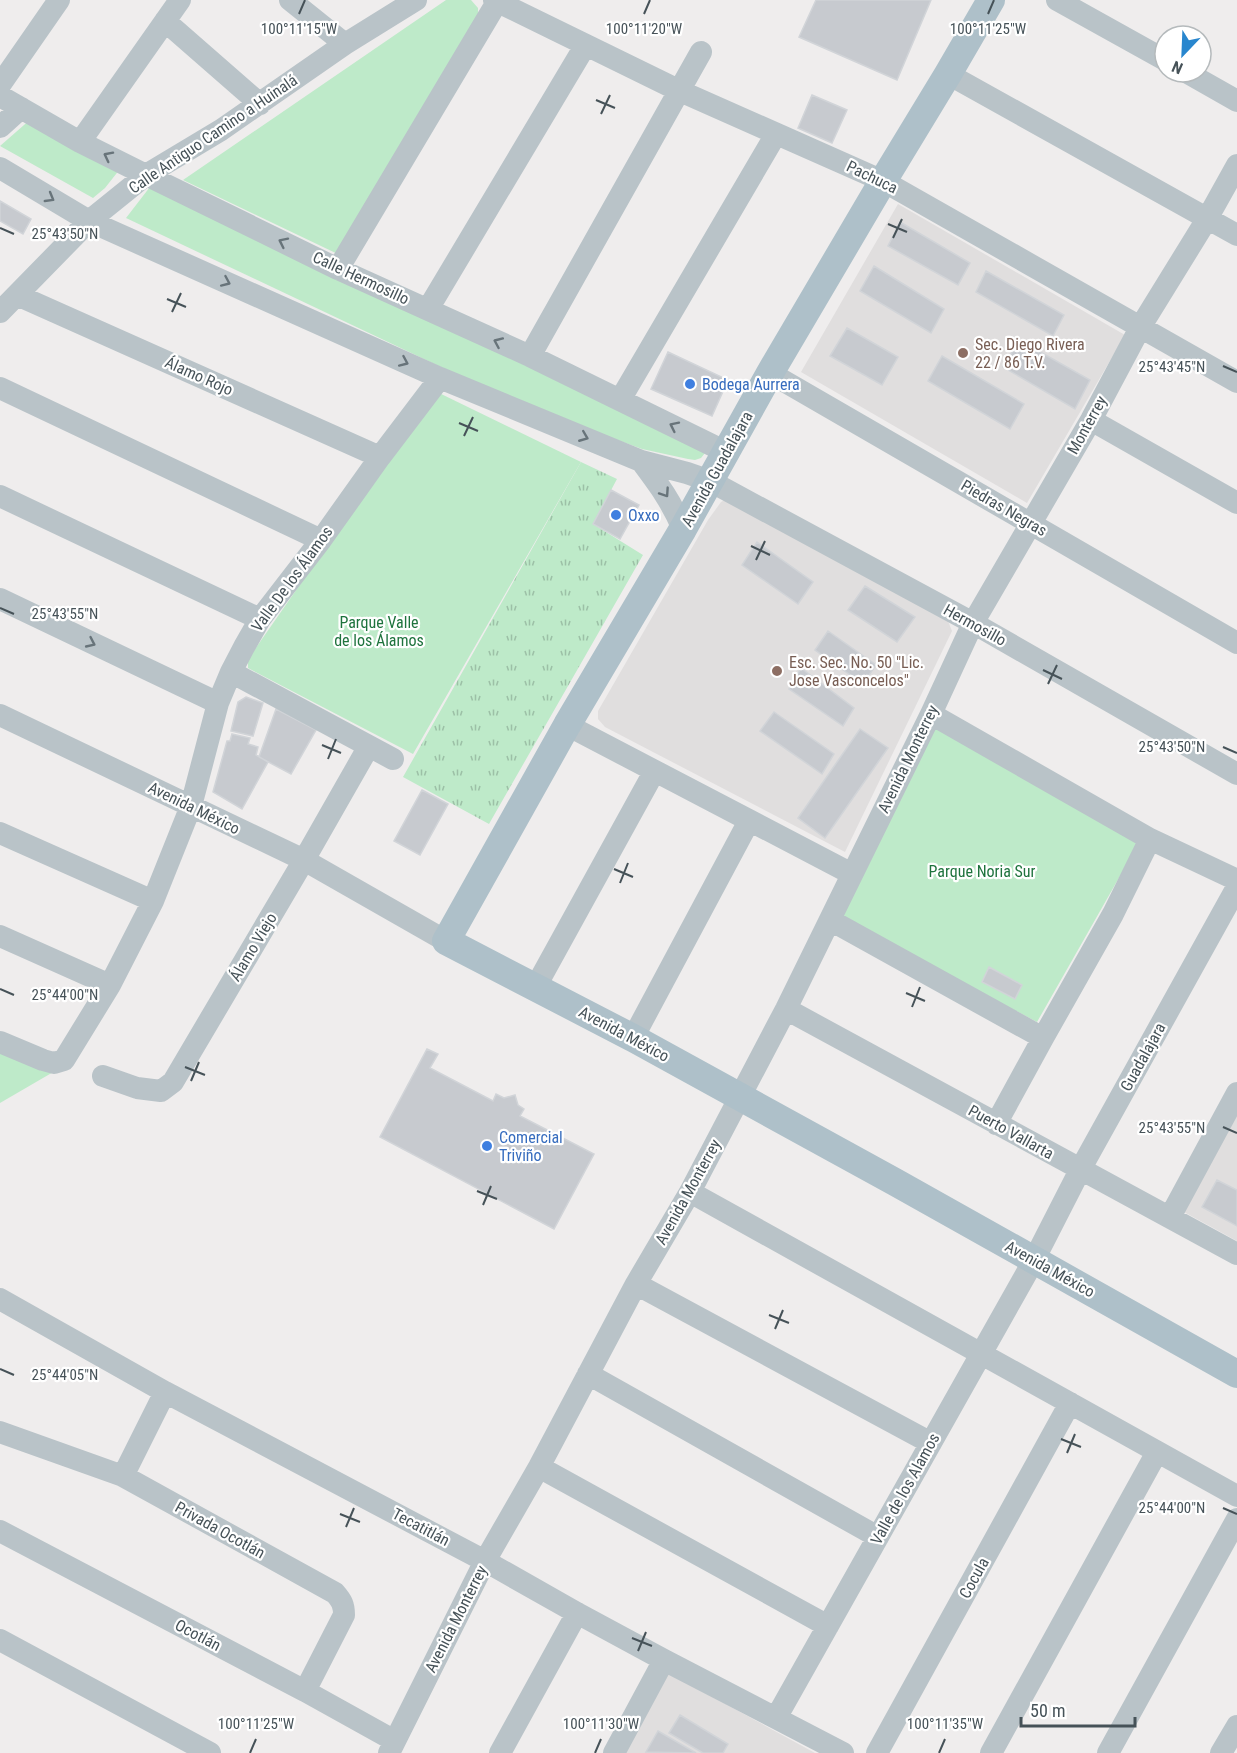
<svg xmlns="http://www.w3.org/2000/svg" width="1237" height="1753" font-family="'Roboto Condensed',sans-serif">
  <defs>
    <pattern id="grass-tufts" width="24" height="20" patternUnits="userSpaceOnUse" patternTransform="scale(1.5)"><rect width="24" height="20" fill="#beeac9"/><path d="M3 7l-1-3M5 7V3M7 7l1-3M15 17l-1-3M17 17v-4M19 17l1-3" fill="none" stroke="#9cc0a6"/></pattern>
  </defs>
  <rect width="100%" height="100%" fill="#efeded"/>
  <path fill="#e0dede" d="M898,204L1125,335L1027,503L801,372Z
    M728,498L948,621L952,631L845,852L605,727L598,719V711L708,520L721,502Z
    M1237,1111V1241L1184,1212Z
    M667,1672L815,1753H626Z"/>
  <path fill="url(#grass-tufts)" d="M581,462L617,479L593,524L643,555L489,824L403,777Z"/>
  <path fill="#beeac9" d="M446,0H471L478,8V17L344,257L183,180Z
    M32,118L120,169L105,188L93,198L0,146Z
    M153,183L705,453L701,458L695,460L688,459L642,449L593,431L445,369L126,218Z
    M435,391L581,462L413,754L248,668V659Z
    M936,720L1141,839L1037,1022L837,916Z
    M0,1047L55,1071L0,1103Z"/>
  <path fill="#c7cacf" stroke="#d1d4d8" stroke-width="1.5" d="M816,0H931L897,80L799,37Z
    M812,95L847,110L832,143L798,128Z
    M0,201L31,219L23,234L0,221Z
    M900,222L970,263L958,285L888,246Z
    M874,266L944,309L931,333L860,291Z
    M986,271L1064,315L1053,336L976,292Z
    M847,328L898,357L882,385L830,356Z
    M1019,340L1090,380L1075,409L1003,367Z
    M668,352L728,380L712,416L651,389Z
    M942,356L1024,404L1010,429L928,381Z
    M611,490L639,505L620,539L593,524Z
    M757,542L813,582L798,604L742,565Z
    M865,586L915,617L897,642L848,610Z
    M828,631L876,665L863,684L815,650Z
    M801,668L854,708L843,726L789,689Z
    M246,697L263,703L253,736L231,731L238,702Z
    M276,709L316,730L291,774L259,757Z
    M774,712L834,754L822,774L760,731Z
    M860,729L888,748L825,838L798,818Z
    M232,734L250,738L248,744L258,747L256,755L268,762L242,809L213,792L227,741H230Z
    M422,790L448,804L420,855L394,841Z
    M989,967L1022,985L1015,999L982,982Z
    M427,1049L438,1054L430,1068L493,1101L496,1094L504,1098L515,1095L518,1105L524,1109L520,1116L594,1154L554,1229L380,1137Z
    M1217,1180L1237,1190V1226L1202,1207Z
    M680,1715L728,1744L723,1753H703L669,1733Z
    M658,1731L696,1753L646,1752Z"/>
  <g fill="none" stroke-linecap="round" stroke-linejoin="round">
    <path stroke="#b9c3c8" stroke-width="22" d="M290,0L345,44
      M494,0L680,91L883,181L1237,382
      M1057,0L1165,60
      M165,21L260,104
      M1186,72L1237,101
      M948,74L1237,235
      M0,85L59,0
      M0,96L80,142L146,175L338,269L530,356L726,452
      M0,127L21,108
      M80,142L180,0
      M0,168L89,221L440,378L641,461L687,473L710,481L973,623L1237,774
      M338,269L497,2
      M17,295L380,457
      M428,309L585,46
      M0,312L89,221L146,175L221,130L345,44L416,0
      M530,356L701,52
      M770,373L1237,643
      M0,388L321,540
      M620,400L776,134
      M1091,420L1237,503
      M641,461C659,485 671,501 683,529
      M0,496L260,619
      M0,599L218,703
      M231,672L393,759
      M931,714L1150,839L1237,880
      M0,715L304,860L446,941
      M567,725L852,874
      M0,833L153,901
      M830,920L1043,1038
      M0,936L110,985
      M535,988L654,772
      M786,1009L1237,1254
      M633,1038L749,821
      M0,1042L43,1060L54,1063L64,1060L110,985L153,901L191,806L218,703L231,672L244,647L260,619L321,540L380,457L440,378
      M103,1076L137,1088L161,1091L173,1082L304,860L369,746
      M996,1124L1043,1038L1113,914L1150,839
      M690,1192L1237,1496
      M1170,1217L1237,1093
      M636,1284L931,1443
      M0,1299L165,1392L485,1561L577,1613L664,1660L843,1753
      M588,1374L878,1537
      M0,1432L123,1476L335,1593C342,1601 344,1605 344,1615L305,1691
      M539,1467L828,1626
      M123,1476L165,1392
      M0,1531L305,1691L395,1741
      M0,1640L210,1753
      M776,1718L1034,1260L1080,1170L1237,887
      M389,1753L485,1561L539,1467L636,1284L690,1192L786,1009L931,714L973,623L1091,420L1141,326L1207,219L1237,165
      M500,1753L577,1613
      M614,1753L664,1660
      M877,1753L1070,1403
      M991,1753L1157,1452
      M1108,1753L1237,1519
      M1221,1753L1237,1726"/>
    <path stroke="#aec0c9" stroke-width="28" d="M991,0L948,74L883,181L770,373L683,529L567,725L446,941L633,1038L895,1182L1237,1374"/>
  </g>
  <defs><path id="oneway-chevron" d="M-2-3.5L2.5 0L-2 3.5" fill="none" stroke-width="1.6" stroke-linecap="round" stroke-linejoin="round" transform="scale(1.5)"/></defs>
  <g stroke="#68747a">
    <use href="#oneway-chevron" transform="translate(108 156) rotate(-153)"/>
    <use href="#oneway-chevron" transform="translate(50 198) rotate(30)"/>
    <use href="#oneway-chevron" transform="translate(283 242) rotate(-154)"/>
    <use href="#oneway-chevron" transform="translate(226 282) rotate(24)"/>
    <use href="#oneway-chevron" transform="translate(498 342) rotate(-156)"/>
    <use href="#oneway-chevron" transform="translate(404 362) rotate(24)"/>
    <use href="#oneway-chevron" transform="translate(674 426) rotate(-154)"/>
    <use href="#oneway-chevron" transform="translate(584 437) rotate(22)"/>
    <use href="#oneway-chevron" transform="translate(665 493) rotate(56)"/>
    <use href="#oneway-chevron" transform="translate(91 643) rotate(25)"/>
  </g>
  <path fill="none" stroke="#465258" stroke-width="2" d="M299,14L305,0M644,14L650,0M988,14L994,0M596,100L615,108M601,114L610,95M888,224L907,232M0,228L14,234M893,238L902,219M167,299L186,307M172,312L181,293M1223,366L1237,372M459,423L478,431M464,436L473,417M751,546L770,555M756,560L765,541M0,608L14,614M1043,670L1062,679M1048,684L1057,665M322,745L341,753M1223,747L1237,753M328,759L336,739M614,869L633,877M620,883L628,863M0,989L14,995M906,993L925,1001M912,1007L920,987M185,1067L205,1075M191,1081L199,1062M1223,1127L1237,1133M477,1191L497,1199M483,1205L491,1186M769,1315L789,1323M775,1329L783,1310M0,1369L14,1375M1061,1439L1081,1447M1067,1453L1075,1434M1223,1508L1237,1514M340,1514L360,1522M346,1527L354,1508M632,1638L652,1646M638,1651L646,1632M250,1753L256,1739M595,1753L601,1739M939,1753L945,1739"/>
  <g fill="#8d6e63" stroke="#fff" stroke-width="2">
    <circle cx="963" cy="353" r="6"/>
    <circle cx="777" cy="671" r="6"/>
  </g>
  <g fill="#3f7fe0" stroke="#fff" stroke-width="2">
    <circle cx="690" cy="384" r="6"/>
    <circle cx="616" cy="515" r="6"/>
    <circle cx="487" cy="1146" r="6"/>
  </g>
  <g text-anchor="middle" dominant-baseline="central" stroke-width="4.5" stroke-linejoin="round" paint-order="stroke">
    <g font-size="16" fill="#465258" stroke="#fff">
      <text transform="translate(213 134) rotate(-34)">Calle Antiguo Camino a Huinalá</text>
      <text transform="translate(872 177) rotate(26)">Pachuca</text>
      <text transform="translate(361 278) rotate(25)">Calle Hermosillo</text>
      <text transform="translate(199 376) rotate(24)">Álamo Rojo</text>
      <text transform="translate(1087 425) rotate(-61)">Monterrey</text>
      <text transform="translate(717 469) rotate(-61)">Avenida Guadalajara</text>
      <text transform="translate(1004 508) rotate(30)">Piedras Negras</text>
      <text transform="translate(292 579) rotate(-54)">Valle De los Álamos</text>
      <text transform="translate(975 625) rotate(29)">Hermosillo</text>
      <text transform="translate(908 759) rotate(-64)">Avenida Monterrey</text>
      <text transform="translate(194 808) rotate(26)">Avenida México</text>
      <text transform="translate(253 947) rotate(-59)">Álamo Viejo</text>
      <text transform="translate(624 1034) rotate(28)">Avenida México</text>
      <text transform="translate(1143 1057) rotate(-61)">Guadalajara</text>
      <text transform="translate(1011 1132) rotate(29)">Puerto Vallarta</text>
      <text transform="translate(688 1192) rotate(-61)">Avenida Monterrey</text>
      <text transform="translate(1050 1269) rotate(29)">Avenida México</text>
      <text transform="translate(905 1489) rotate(-61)">Valle de los Alamos</text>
      <text transform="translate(421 1527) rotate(28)">Tecatitlán</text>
      <text transform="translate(220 1530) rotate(29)">Privada Ocotlán</text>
      <text transform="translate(974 1578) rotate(-61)">Cocula</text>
      <text transform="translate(456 1619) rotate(-63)">Avenida Monterrey</text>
      <text transform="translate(198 1635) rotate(28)">Ocotlán</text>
    </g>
    <g font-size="16" fill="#785e54" stroke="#fff" text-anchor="start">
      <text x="975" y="344">Sec. Diego Rivera<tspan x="975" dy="18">22 / 86 T.V.</tspan></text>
      <text x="789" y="662">Esc. Sec. No. 50 "Lic.<tspan x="789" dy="18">Jose Vasconcelos"</tspan></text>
    </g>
    <g font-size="16" fill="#366cbe" stroke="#fff" text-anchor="start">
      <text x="702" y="384">Bodega Aurrera</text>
      <text x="628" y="515">Oxxo</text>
      <text x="499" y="1137">Comercial<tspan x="499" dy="18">Triviño</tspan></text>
    </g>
    <g font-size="16" fill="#1e733d" stroke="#fff">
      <text x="379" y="622">Parque Valle<tspan x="379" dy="18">de los Álamos</tspan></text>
      <text x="982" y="871">Parque Noria Sur</text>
    </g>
  </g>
  <g font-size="15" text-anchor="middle" fill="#465258" stroke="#fff" stroke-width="4.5" stroke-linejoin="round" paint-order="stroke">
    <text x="644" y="34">100°11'20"W</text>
    <text x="988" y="34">100°11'25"W</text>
    <text x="299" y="34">100°11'15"W</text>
    <text x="65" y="239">25°43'50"N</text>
    <text x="1172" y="372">25°43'45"N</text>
    <text x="65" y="619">25°43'55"N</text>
    <text x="1172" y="752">25°43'50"N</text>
    <text x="65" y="1000">25°44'00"N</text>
    <text x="1172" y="1133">25°43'55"N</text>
    <text x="65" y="1380">25°44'05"N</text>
    <text x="1172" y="1513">25°44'00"N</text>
    <text x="256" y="1729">100°11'25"W</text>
    <text x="601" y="1729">100°11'30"W</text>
    <text x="945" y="1729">100°11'35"W</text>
  </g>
  <g transform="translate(1183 54) rotate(203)"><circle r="28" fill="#ffffff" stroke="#b5babc" stroke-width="1.5"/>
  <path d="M0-4.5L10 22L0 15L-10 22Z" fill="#2886ce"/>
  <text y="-9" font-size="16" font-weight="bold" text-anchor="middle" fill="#465258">N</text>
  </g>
  <path d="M1021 1717v9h114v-9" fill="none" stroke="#465258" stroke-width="3"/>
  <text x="1030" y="1717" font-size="18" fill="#465258" stroke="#ffffff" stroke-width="4.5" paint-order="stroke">50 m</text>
</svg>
